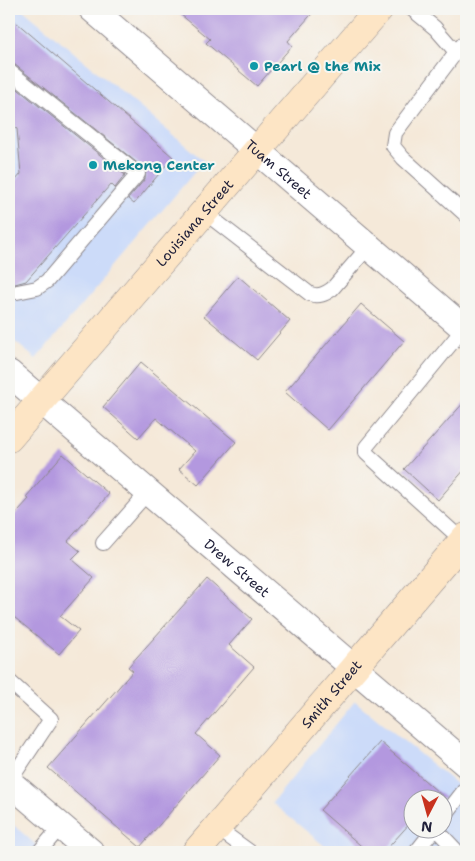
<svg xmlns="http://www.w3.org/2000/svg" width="475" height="861" font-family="'Shantell Sans',sans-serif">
  <rect width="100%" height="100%" fill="#f6f6f2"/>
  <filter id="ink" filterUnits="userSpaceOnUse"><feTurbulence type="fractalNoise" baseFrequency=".02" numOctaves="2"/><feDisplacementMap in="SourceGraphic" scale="10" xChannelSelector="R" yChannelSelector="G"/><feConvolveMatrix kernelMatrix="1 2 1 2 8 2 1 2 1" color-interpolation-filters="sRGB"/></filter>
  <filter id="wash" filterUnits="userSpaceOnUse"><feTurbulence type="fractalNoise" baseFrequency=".0096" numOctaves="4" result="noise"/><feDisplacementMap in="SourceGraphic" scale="20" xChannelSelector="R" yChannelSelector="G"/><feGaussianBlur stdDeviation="1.12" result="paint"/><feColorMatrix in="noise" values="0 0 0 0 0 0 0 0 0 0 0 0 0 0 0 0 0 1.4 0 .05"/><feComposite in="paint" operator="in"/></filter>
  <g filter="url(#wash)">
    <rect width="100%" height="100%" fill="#f5e9d9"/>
    <path fill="#ccdbf9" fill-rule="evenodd" d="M9,9H22L204,161L36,359L9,337Z
      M355,701L466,792V852H332L272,803ZM412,798H442V828H412Z
      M9,821L44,852H9Z"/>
    <g id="blocks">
      <path fill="#b398df" d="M174,9H316L288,41L292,46L257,86L206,43L210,39Z
        M9,16L173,157L134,204L128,199L145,179L146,170L14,64L9,62Z
        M9,82L125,175L115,188L111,184L26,281L15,284L9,289V188L21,174L17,129L9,122Z
        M238,276L290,321L257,360L204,316Z
        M361,304L404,341L328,430L285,392Z
        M141,362L236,442L198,485L179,469L195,451L156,418L138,438L103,407Z
        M466,400V468L438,500L404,469Z
        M63,454L109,494L68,541L80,551L72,559L94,578L60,616L79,631L59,654L9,613V521L29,499L26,497Z
        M207,579L252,619L229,645L254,667L196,734L220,755L140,847L48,768L133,671L128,667Z
        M380,742L445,798H412V821L384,852H368L320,810Z"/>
    </g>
  </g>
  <g filter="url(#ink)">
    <use href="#blocks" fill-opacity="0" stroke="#8c868a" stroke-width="1"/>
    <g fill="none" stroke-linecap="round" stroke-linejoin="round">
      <g stroke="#8c868a" stroke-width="16">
        <path id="service" d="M412,9L435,28L456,52L395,133L393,146L403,158L466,215
          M456,52L466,41
          M9,71L138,174L47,281L37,288L17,292
          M204,212L310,294C319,297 325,294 332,289L369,246
          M463,541L366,453V447L464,328
          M103,543L148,492
          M9,681L51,719L9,782
          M442,819L466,788
          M217,828L250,852
          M39,852L61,826
          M416,852L435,828L455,849"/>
      </g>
      <g stroke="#8c868a" stroke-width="28">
        <g id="minor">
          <path id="s1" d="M92,9L466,330"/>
          <path id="s2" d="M9,373L466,764"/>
          <path d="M9,782L91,852"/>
        </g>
      </g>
      <g stroke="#8c868a" stroke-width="29">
        <g id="secondary">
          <path id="s3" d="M9,438L379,9"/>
          <path id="s4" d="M196,852L466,537"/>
        </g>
      </g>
      <use href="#service" stroke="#fff" stroke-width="14"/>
      <use href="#minor" stroke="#fff" stroke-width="26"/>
      <use href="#secondary" stroke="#fde5c5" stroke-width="28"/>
    </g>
  </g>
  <g fill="#0f9aa8" stroke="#f6f6f2" stroke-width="2">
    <circle cx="254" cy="66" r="5"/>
    <circle cx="93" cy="165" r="5"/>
  </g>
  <g text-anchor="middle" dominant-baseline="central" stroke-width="4" stroke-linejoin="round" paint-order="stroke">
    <g font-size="14" font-weight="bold" fill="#0d838f" stroke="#f6f6f2" text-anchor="start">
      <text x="264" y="66">Pearl @ the Mix</text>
      <text x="103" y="165">Mekong Center</text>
    </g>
    <g font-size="14" fill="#22223b" stroke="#f6f6f2">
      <text stroke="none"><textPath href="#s1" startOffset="246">Tuam Street</textPath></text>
      <text stroke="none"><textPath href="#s3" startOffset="284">Louisiana Street</textPath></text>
      <text stroke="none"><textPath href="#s2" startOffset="300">Drew Street</textPath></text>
      <text stroke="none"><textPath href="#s4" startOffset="208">Smith Street</textPath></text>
    </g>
  </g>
  <rect width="475" height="861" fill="none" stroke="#f6f6f2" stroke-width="30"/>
  <g transform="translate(428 814) rotate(186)"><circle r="24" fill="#f6f6f2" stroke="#a1a1a9"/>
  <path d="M0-4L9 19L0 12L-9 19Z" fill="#c8321e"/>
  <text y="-8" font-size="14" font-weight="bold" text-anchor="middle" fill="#22223b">N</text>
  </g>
</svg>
